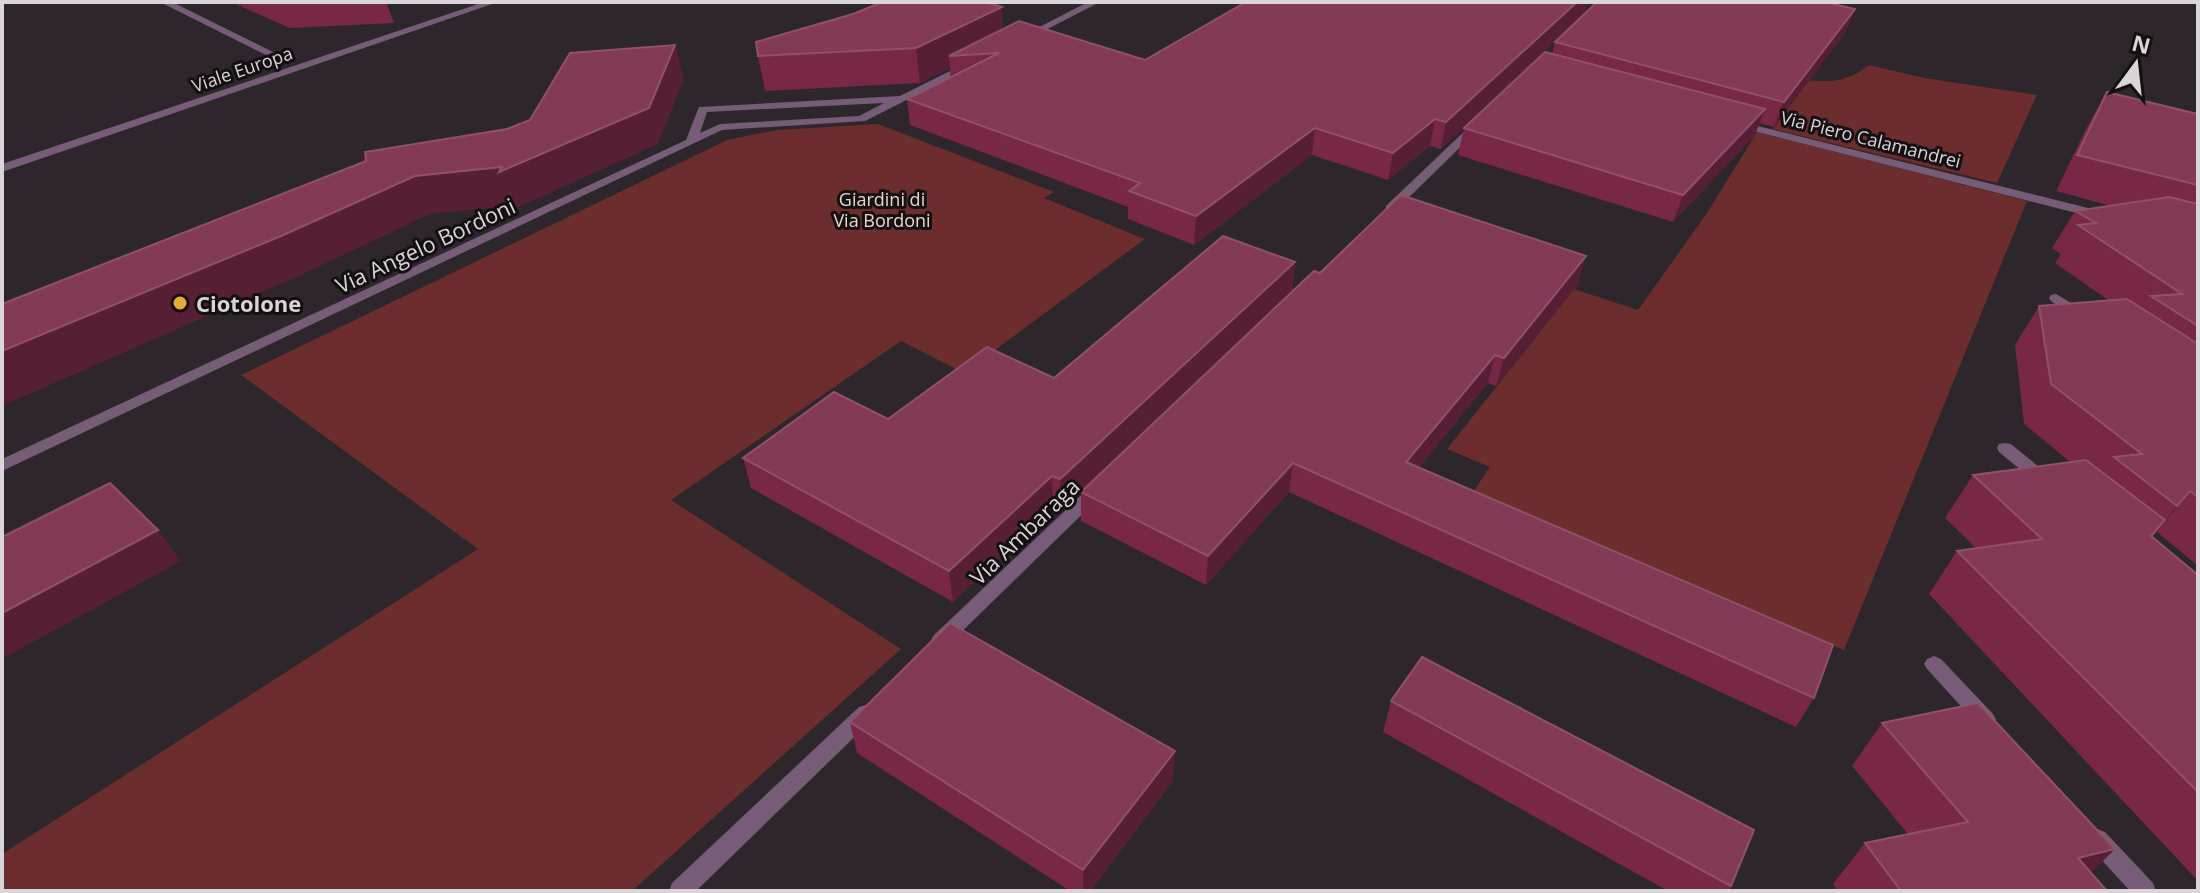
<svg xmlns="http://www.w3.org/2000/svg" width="2200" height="893" viewBox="0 0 2200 893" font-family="'Open Sans',sans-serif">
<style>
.green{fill:#6b2d2d}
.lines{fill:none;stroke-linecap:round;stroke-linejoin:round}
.pedestrian{fill:#775c78;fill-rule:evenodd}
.minor{fill:#775c78;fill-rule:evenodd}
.tertiary{fill:#775c78;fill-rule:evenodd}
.wall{fill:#782745}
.shaded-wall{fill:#561f34}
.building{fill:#833a55;stroke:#905269;stroke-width:2}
.poi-dot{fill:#e8ab37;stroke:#131012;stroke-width:3}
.labels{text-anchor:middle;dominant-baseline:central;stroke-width:6;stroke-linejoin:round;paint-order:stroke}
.far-street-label{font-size:18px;fill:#dad5d8;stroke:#131012}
.far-park-label{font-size:18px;fill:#eed2d1;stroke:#131012}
.street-label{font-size:22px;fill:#dad5d8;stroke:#131012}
.poi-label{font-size:22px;font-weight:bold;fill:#dad5d8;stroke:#131012;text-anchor:start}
</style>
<rect width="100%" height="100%" fill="#2d262a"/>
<!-- green -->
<g class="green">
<path d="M1869,65l55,13 113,17 -40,88 -224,-54 18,-24 13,-25c29,2 41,3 65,-15z"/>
<path d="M878,124l176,68 -10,6 101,41 -181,134 -63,-32 -230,159 230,149 -269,242h-630v-37l476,-305 -237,-174 486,-235 50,-10z"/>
<path d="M1757,132l270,69 -183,449 -373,-155 19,-28 -43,-18 127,-160 64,21 69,-97z"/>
</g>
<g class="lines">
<!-- pedestrian -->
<path class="pedestrian" d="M160,2h12l103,51 -9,2z"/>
<!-- minor -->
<g class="minor">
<path d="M1088,2h12l-72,37 -8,-2z"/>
<path d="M968,62l5,3 -1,2 -107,54 -143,9 -720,341v-12l684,-319 13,-33 201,-11zM884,103l-25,13 -139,8 -20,9 7,-21z"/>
<path d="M1738,121l366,91 2,3 -6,4 -366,-93 -2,-2z"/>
<path d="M1473,123l10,2 -89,87h-8v-6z"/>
<path d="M2056,294l30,18 2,3 -2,3h-10l-25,-17 -2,-3 2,-3z"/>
<path d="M2005,443l6,1 39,32 2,4 -2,4h-12l-39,-32 -2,-4 2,-4z"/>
<path d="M1096,485l8,6 -2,4 -155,151 -7,2 -7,-2 -2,-5 2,-5 157,-149z"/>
<path d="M1934,656l7,3 52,55 3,6 -3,6 -7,2 -7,-2 -52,-57 -3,-5 3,-5z"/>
<path d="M866,705l7,2 3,6 -3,6 -177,172h-27l3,-8 187,-176z"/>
<path d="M2097,829l8,3 48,51 3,8h-26l-41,-45 -3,-7 3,-7z"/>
</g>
<!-- tertiary -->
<path class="tertiary" d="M484,2h14l-496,170v-8z"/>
</g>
<!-- wall -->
<g class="wall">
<path d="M231,2h155l8,21 -104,5z"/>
<path d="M1246,2h342l-2,9 -145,138 -11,-3 -42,34 -76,-25 -118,90 -66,-26v-12l-218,-82 -3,-26 43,-22v-9l-30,15 -155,8 -7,-35 246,-27 141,31z"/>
<path d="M1597,2h233l-1,2 26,5 -10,24 -71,94 -15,-4 -4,12 -82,87 -215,-67 6,-27 88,-74 3,-12z"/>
<path d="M2107,92l91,22v452l-41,-34 -5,5 46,38v306l-269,-287 28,-43 19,-3 -31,-30 28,-43 97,-13 -46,-38 -9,-79 24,-39 69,-6 -53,-37 6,-9 -9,-6 23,-37 36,-5 -55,-15 31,-64z"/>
<path d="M1295,262l-3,29 -232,219 -7,-4 -100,96 -202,-114 -8,-30 145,-39 166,-41z"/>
<path d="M1320,273l258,11 -82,102 -8,-3 -69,84 395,231 -18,29 -507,-235 -83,93 -125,-64v-29z"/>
<path d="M1391,701l340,185 -3,5h-60l-285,-159z"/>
<path d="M850,722l323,59 -83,110h-20l-213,-138z"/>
<path d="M1882,723l209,150 16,18h-270l-4,-7 32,-41 43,-9 -56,-68z"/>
</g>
<!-- shaded-wall -->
<g class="shaded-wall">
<path d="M1577,2h11l-2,9 -145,138 5,-27z"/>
<path d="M1002,7l2,34 -55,15 1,12 -30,15 -4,-35z"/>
<path d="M1855,9l-10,24 -71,94 10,-25z"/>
<path d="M675,45l9,34 -26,65 -146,66 -1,-4 -81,8 -129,61 -299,131v-55l413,-175 87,-9z"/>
<path d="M1765,109l-10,26 -82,87 10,-27z"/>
<path d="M1435,119l-5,27 -42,34 5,-27z"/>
<path d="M1315,128l-3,27 -118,90 2,-29z"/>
<path d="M1586,256l-8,28 -82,102 8,-28z"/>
<path d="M1295,262l-3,29 -232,219v-31z"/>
<path d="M1495,355l-7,28 -88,108 6,-29z"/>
<path d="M1293,463l-4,29 -83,93 2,-29z"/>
<path d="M1052,476l1,30 -100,96 -4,-31z"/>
<path d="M2190,491l-33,41 -13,15 33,-41z"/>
<path d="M158,530l23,31 -179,98v-46z"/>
<path d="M1175,751l-2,30 -83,110h-7v-21z"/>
<path d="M2115,849l-42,42 5,-33z"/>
</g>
<!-- building -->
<g class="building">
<path d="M882,2h103l17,5 -86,41 -158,8 -2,-14 97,-28z"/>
<path d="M1246,2h331l-131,120 -11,-3 -42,34 -78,-25 -119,88 -67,-25 11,-8 -233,-84 92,-46 -50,3 70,-35 126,39z"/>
<path d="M1597,2h228l30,7 -71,93 -229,-60z"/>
<path d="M675,45l-26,63 -150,64 3,-5 -87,9 -134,60 -279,115v-47l364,-143 -1,-9 142,-23 23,-9 40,-67z"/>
<path d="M1545,52l220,57 -82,86 -219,-67z"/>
<path d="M2107,92l91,22v71l-121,-30z"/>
<path d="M1401,195l185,61 -82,102 -9,-3 -89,107 427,183 -19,53 -521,-235 -85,93 -127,-64 233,-221 6,2z"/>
<path d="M2169,197l29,7v122l-47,-30 31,-2 -104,-69 18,-2 -21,-12z"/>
<path d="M1223,236l72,26 -235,217 -8,-3 -103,95 -206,-113 91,-66 54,27 99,-72 67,31z"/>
<path d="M2127,299l71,45v153l-8,-6 -13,15 -63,-49 28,-3 -91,-70 -12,-78z"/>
<path d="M2086,460l79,60 -14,16 47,39v217l-241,-241 85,-12 -69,-64z"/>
<path d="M110,483l48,47 -156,83v-76z"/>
<path d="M950,623l225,128 -92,119 -233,-148z"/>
<path d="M1422,657l332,173 -23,56 -340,-185z"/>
<path d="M1978,703l137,146 -37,9 29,33h-206l-36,-48 103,-21 -86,-99z"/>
</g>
<!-- markers -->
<circle class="poi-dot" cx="180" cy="303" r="8"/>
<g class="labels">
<!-- far-street labels -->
<g class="far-street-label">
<text transform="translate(242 69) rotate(-19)">Viale Europa</text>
<text transform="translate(1871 139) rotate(14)">Via Piero Calamandrei</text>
</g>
<!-- far-park labels -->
<g class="far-park-label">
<text x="882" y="199">Giardini di<tspan x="882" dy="21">Via Bordoni</tspan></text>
</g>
<!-- street labels -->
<g class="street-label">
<text transform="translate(425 245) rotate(-25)">Via Angelo Bordoni</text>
<text transform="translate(1024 531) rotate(-44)">Via Ambaraga</text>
</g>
<!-- poi labels -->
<g class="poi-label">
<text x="196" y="303">Ciotolone</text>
</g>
</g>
<!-- border -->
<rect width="2200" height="893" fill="none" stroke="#dad5d8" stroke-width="8"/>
<!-- north arrow -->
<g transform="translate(2136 64) rotate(15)" stroke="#131012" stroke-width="6" paint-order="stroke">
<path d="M0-6L14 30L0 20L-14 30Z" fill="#dad5d8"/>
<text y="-12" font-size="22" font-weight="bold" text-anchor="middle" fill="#dad5d8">N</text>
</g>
</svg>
